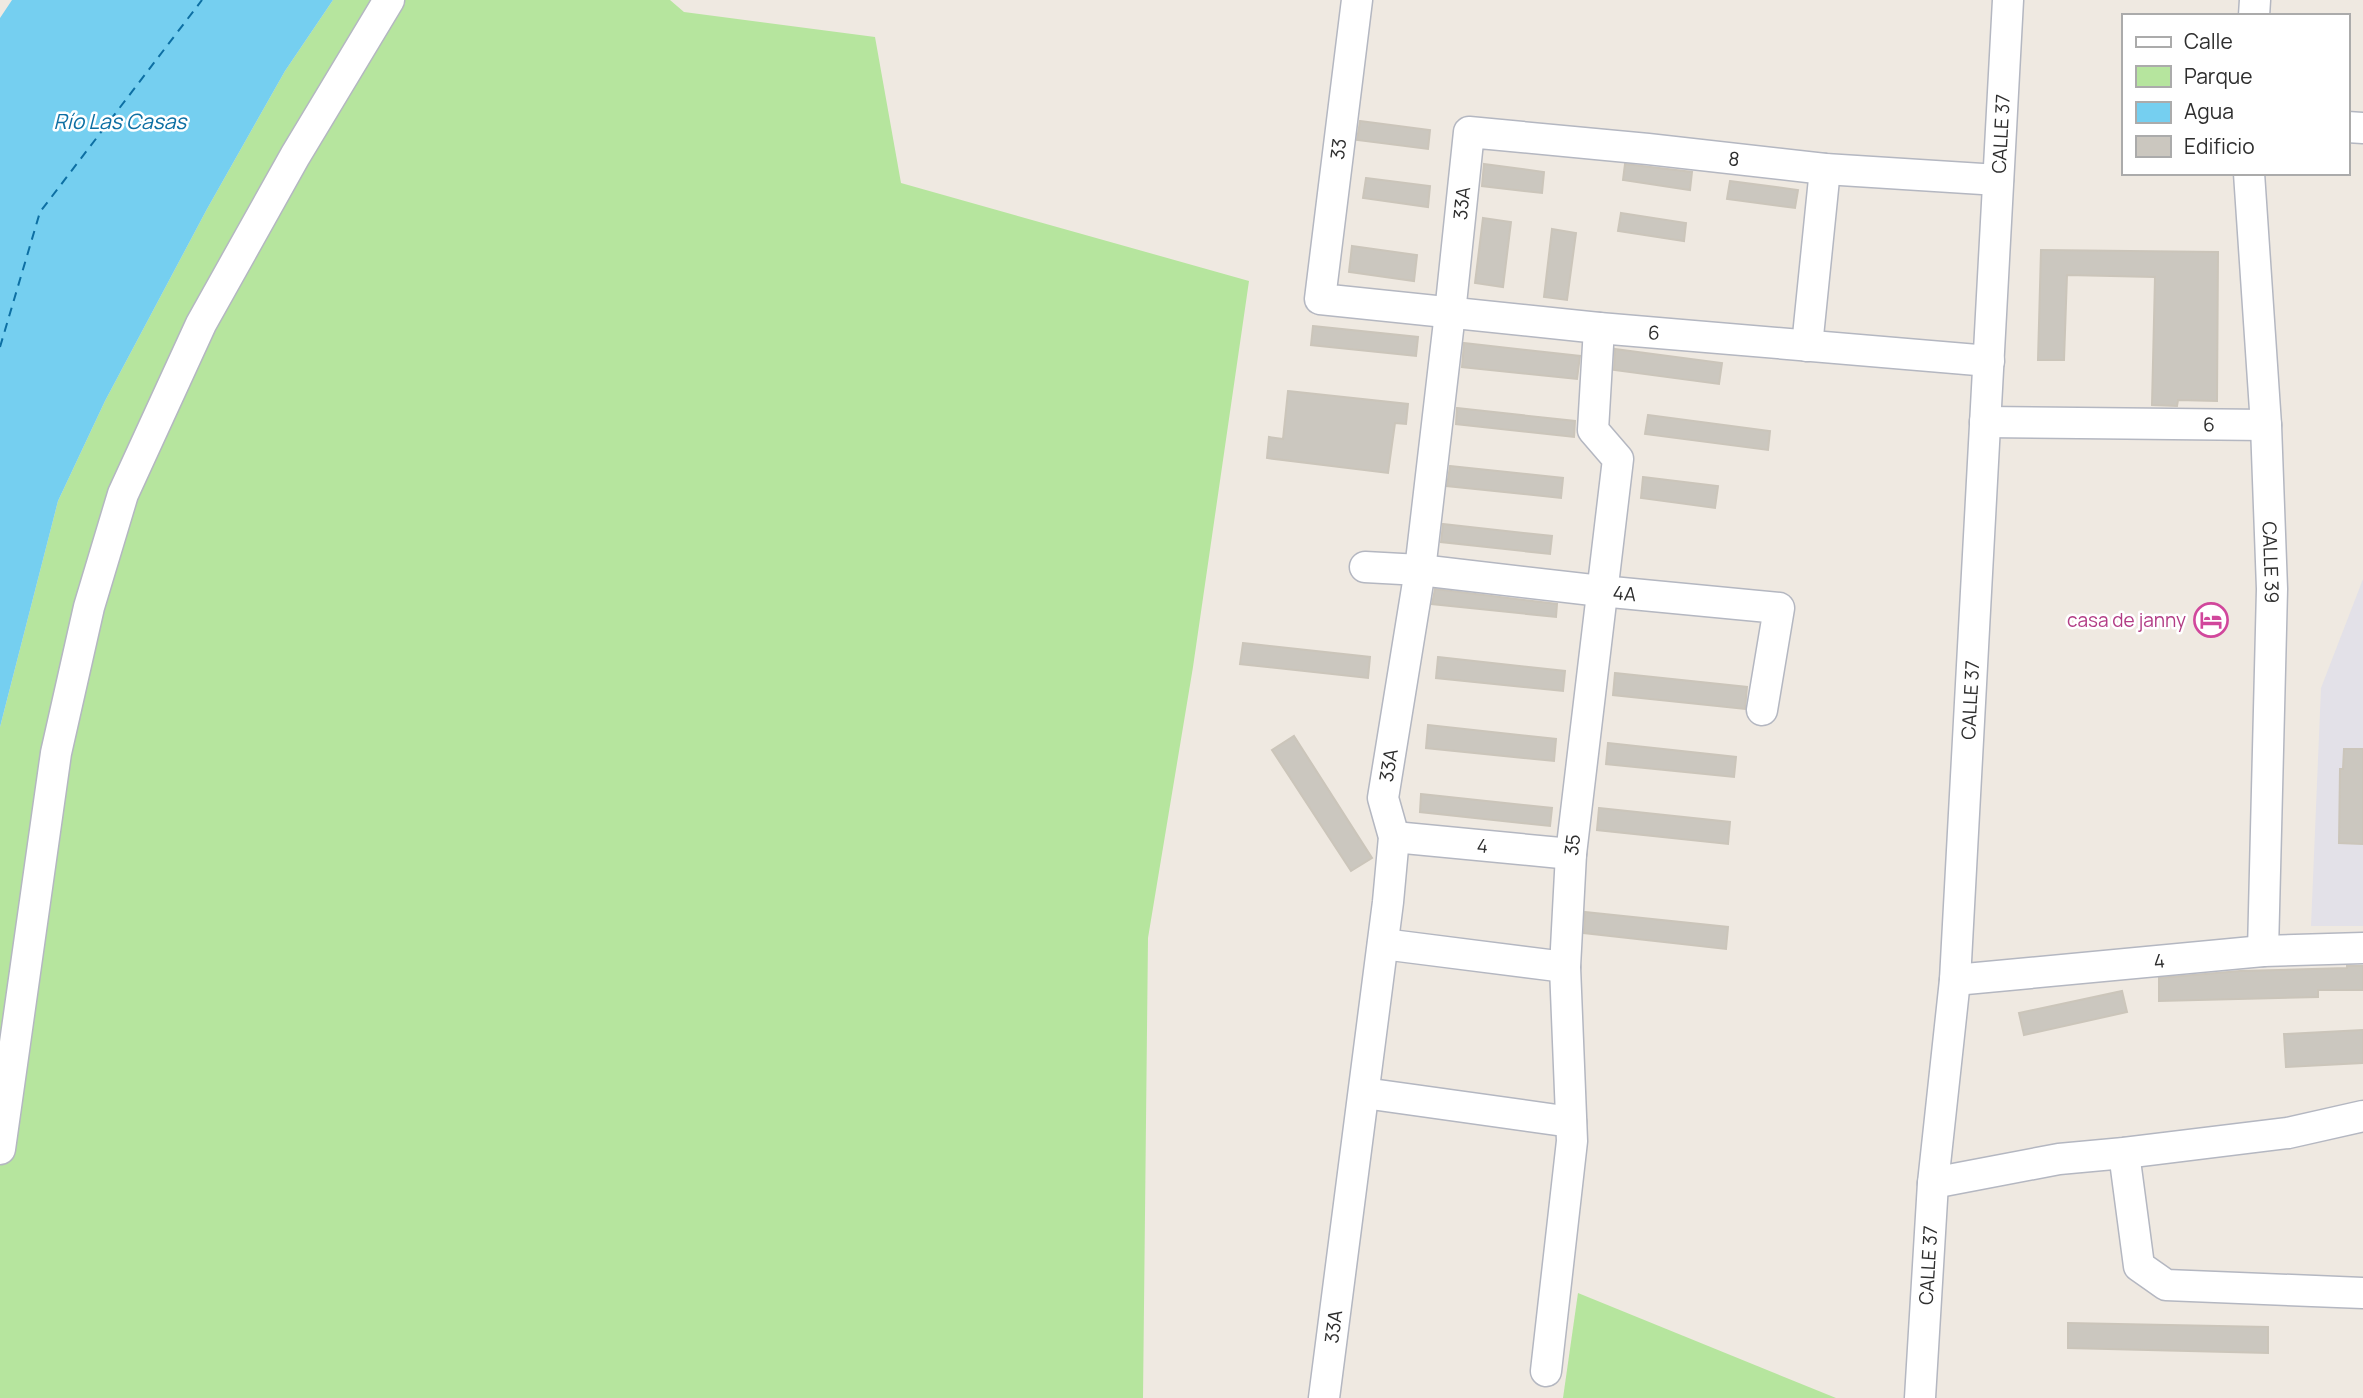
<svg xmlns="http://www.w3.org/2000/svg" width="2363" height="1398" viewBox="0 0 2363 1398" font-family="Manrope,sans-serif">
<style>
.industrial{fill:#e3e1e8}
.green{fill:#b6e59e}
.water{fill:#75cff0}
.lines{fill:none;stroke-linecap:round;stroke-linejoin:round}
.ferry{stroke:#0d6fa3;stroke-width:2;stroke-dasharray:9 7;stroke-linecap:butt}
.building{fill:#cbc7bf;stroke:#cbc5ba;stroke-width:2}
.minor-casing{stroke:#b4b7c1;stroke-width:33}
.minor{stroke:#fff;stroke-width:30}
.labels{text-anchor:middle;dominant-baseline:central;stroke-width:5;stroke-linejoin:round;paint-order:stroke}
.street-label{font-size:19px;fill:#2e2e2e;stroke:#fff}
.hotel-label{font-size:19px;fill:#b23c85;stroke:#fff;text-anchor:end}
.water-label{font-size:21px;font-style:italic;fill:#0d6fa3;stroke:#fff}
</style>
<rect width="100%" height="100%" fill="#efe9e1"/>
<!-- industrial -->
<path class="industrial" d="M2363,579v347h-52l10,-238z"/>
<!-- green -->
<g class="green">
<path d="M333,0h337l14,12 191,25 26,146 348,98 -56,386 -45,271 -5,460h-1143v-671l58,-226 47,-100 102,-192 78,-138z"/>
<path d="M1578,1293l258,105h-273z"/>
</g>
<!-- water -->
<path class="water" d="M12,0h321l-48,71 -78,138 -102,192 -47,100 -58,226v-709z"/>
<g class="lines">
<!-- ferry -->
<path class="ferry" d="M0,347l40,-135 162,-212"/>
</g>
<!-- building -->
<g class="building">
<path d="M1360,121l70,9 -2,19 -71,-9z"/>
<path d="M1484,164l60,8 -2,21 -60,-7z"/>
<path d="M1625,164l67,8 -2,18 -67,-10z"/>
<path d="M1366,178l64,8 -2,21 -65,-9z"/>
<path d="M1730,181l68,9 -3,18 -68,-9z"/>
<path d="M1621,213l65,10 -2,18 -66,-10z"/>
<path d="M1483,218l28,4 -8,65 -28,-4z"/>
<path d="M1552,229l24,4 -9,67 -23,-3z"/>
<path d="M1352,246l65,9 -3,26 -65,-9z"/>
<path d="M2041,250l177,2 -1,149 -39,-1 -1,6 -25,-1 3,-128 -88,-2 -3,85h-26z"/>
<path d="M1313,326l105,11 -2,19 -105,-11z"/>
<path d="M1464,343l116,13 -3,23 -115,-12z"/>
<path d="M1615,349l107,14 -3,21 -105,-14z"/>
<path d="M1288,391l120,13 -2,20 -11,-1 -7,50 -121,-15 2,-21 14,2z"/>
<path d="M1457,408l118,13 -1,16 -118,-13z"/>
<path d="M1648,415l122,16 -2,19 -123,-16z"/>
<path d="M1450,466l113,12 -2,20 -114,-12z"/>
<path d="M1643,477l75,9 -3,22 -74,-10z"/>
<path d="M1443,524l109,12 -2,18 -109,-12z"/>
<path d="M1435,589l122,15 -1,13 -124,-13z"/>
<path d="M1243,643l127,14 -2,21 -128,-14z"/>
<path d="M1438,657l127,14 -2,20 -127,-13z"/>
<path d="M1615,673l132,14 -2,22 -132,-14z"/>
<path d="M1428,725l128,14 -2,22 -128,-13z"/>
<path d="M1294,736l78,122 -21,13 -79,-121z"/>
<path d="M1608,743l128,14 -2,20 -128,-13z"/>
<path d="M2344,749h19v95l-24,-1 1,-74h3z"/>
<path d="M1421,794l131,14 -2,18 -130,-14z"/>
<path d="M1599,808l131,14 -2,22 -131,-14z"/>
<path d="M1585,912l143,15 -2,22 -142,-16z"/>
<path d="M2347,966h16v24h-45v7l-159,4v-23l81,-7 107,-3z"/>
<path d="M2122,991l5,21 -103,23 -5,-22z"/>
<path d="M2363,1030v33l-77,4 -2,-33z"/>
<path d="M2068,1323l200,4v26l-200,-5z"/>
</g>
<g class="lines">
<!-- minor casing -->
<g class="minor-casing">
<g id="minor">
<path id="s1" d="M1357,0l-37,299 279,29 390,33"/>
<path d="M2254,16l1,-16"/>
<path d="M2347,127l16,1"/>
<path id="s2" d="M2249,173l17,252 6,164 -9,362"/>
<path d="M1807,346l18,-177"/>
<path id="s3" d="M1985,422l281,3"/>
<path id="s4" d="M1365,567l55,3 181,21 178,17 -17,102"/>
<path id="s5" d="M1394,837l177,17"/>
<path d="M1383,944l182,23"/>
<path id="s6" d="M1955,980l308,-29 100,-3"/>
<path d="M1364,1093l207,29"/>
<path d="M0,1149l56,-396 33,-146 34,-113 78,-170 94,-168 94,-156"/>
<path d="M2124,1153l15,113 27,19 197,8"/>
<path d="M1933,1183l126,-24 65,-6 164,-20 75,-17"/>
<path id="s7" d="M1546,1371l26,-230 -7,-174 6,-113 47,-395 -25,-29 6,-102"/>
<path id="s8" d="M1324,1398l64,-496 6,-65 -11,-39 37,-228 30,-257 19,-181 179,17 177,20 173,11"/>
<path id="s9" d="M1920,1398l13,-215 22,-203 53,-980"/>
</g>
</g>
<!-- minor -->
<use href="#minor" class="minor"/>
</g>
<!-- icons -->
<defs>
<g id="hotel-ring" transform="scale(1.75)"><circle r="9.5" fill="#fff" stroke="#d1479c" stroke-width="1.5"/><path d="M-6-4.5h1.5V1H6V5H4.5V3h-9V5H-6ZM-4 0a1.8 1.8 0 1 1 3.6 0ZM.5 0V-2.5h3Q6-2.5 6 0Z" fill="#d1479c"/></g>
</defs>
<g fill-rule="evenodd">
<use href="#hotel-ring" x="2211" y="620"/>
</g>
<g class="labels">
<!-- street labels -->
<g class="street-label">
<text stroke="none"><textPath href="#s9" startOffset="1267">CALLE 37</textPath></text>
<text transform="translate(1338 149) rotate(-83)">33</text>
<text stroke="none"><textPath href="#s8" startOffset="1544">8</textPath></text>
<text stroke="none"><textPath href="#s8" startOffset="1206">33A</textPath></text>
<text stroke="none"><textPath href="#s1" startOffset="637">6</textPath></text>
<text stroke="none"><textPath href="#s3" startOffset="224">6</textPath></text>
<text stroke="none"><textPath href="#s2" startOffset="390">CALLE 39</textPath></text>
<text stroke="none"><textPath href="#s4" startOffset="261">4A</textPath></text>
<text stroke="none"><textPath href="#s9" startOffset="700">CALLE 37</textPath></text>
<text stroke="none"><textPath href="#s8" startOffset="639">33A</textPath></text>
<text stroke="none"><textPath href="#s7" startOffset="528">35</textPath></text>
<text stroke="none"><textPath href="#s5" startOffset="89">4</textPath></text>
<text stroke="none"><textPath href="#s6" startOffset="205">4</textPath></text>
<text stroke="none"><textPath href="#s9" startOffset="133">CALLE 37</textPath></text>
<text stroke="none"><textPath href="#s8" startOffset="72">33A</textPath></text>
</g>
<!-- hotel labels -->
<g class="hotel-label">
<text x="2186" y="620">casa de janny</text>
</g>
<!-- water labels -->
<g class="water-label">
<text x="120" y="121">Río Las Casas</text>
</g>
</g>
<!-- legend -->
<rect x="2122" y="14" width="228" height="161" fill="#ffffff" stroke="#ababab" stroke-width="2"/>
<rect x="2136" y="37" width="35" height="10" fill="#ffffff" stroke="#ababab" stroke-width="2"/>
<text x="2184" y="49" font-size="21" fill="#2e2e2e">Calle</text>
<rect x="2136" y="66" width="35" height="21" fill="#b6e59e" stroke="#ababab" stroke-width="2"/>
<text x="2184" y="84" font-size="21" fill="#2e2e2e">Parque</text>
<rect x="2136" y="102" width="35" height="21" fill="#75cff0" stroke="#ababab" stroke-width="2"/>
<text x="2184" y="119" font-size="21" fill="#2e2e2e">Agua</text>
<rect x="2136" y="136" width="35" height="21" fill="#cbc7bf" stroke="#ababab" stroke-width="2"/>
<text x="2184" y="154" font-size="21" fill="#2e2e2e">Edificio</text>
</svg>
